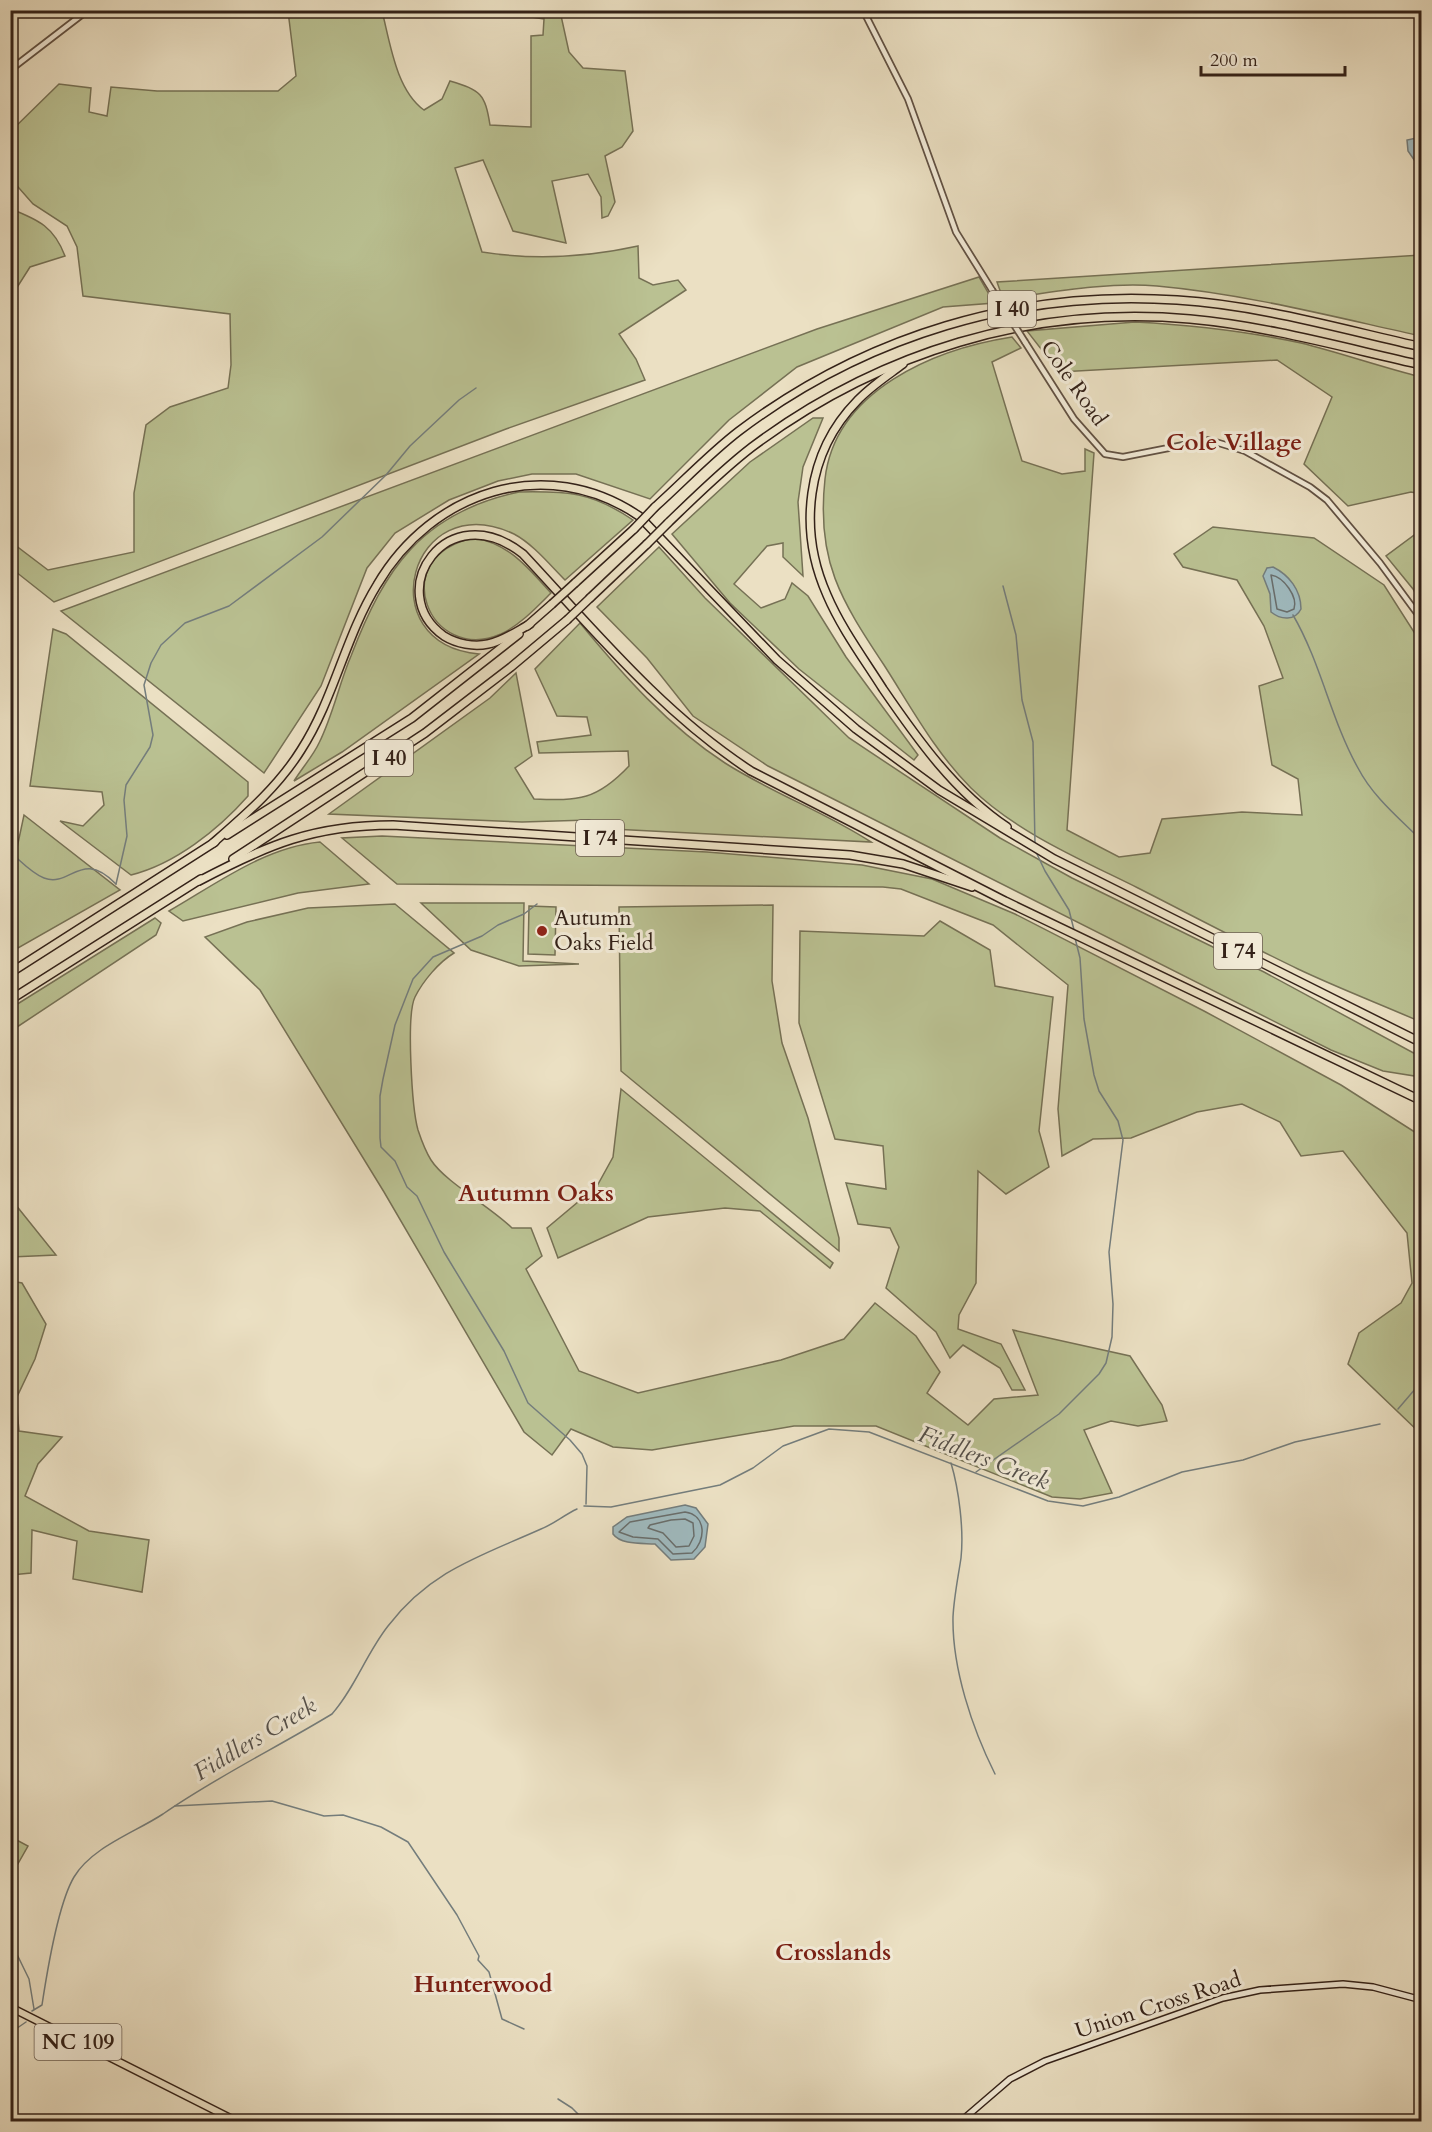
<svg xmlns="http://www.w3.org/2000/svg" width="1432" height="2132" viewBox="0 0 1432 2132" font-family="Cardo,serif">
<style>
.green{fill:#bac192;stroke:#767155;stroke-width:1.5}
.water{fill:#9fbabf;stroke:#747d7c;stroke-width:1.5}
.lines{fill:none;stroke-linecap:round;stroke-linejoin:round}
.shore{stroke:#696e6c;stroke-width:1.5}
.stream{stroke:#747d7c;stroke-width:1.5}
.tertiary-casing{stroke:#615143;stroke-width:8}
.secondary-casing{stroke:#332118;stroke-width:8}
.primary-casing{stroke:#332118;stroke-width:9}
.motorway-casing{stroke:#332118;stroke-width:10}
.tertiary{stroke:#f2ebd8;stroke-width:4.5}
.secondary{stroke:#f2ebd8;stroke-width:5}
.primary{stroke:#ebe0c3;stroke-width:6}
.motorway{stroke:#ebe0c3;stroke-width:7}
.tertiary-bridge-casing{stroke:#615143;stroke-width:8;stroke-linecap:butt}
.motorway-bridge-casing{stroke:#332118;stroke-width:10;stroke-linecap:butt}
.tertiary-bridge{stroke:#f2ebd8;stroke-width:4.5}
.motorway-bridge{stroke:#ebe0c3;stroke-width:7}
.poi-dot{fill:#8f2418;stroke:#f2ebd8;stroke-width:2}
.labels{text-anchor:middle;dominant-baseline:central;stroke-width:6;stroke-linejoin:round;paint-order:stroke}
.shield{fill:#f2ebd8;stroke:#6c5e52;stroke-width:1.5}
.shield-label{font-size:21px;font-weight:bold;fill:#332118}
.street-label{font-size:22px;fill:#332118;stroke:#f2ebd8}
.poi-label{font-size:22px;fill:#332118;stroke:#f2ebd8;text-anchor:start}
.neighbourhood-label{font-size:24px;font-weight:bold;fill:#7a1f14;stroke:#f2ebd8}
.water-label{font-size:24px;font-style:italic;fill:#534f4a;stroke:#f2ebd8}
</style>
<rect width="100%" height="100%" fill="#ebe0c3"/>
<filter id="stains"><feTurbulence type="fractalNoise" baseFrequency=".00333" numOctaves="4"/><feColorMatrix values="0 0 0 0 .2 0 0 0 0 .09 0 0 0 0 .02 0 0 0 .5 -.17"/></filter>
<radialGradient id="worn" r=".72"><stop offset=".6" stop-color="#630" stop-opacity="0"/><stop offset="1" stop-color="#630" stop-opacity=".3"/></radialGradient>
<!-- green -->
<g class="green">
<path d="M288,11h94c8,31 14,79 42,99l18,-11 8,-18c31,9 35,13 40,44l41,2v-91l12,-1 1,-16 -31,-5v-3h47l9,41 14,16 42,3 8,60 -11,16 -17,9 10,46 -7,14 -6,2 -1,-21 -13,-23 -36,7 14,62 -53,-12 -30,-71 -28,8 27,84c51,8 106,5 156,-6l1,32 14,7 25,-5 8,10 -67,44 17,25 9,21 -139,49 -452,173 -43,-34v-26l37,28 86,-18v-59l12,-68 24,-18 58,-19 3,-23 -1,-51 -147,-18 -6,-49 -10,-21 -34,-22 -22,-25v-48l48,-47 32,4 -2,24 18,4 4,-29 46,4h121l18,-15z"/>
<path d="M11,209c28,11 43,18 54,47l-35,11 -19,30z"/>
<path d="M1421,255v81c-87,-19 -175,-42 -264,-50 -51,-4 -103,6 -154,13l-6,-17z"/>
<path d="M979,277l15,26 -51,4 -146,60 -68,53 -79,79 -74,-25h-44l-34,7 -49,19 -54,33 -28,35 -46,118 -57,87 -203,-162 756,-282z"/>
<path d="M1135,322c56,3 111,9 166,21 40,10 80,24 120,34v117l-10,-2 -63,14 -44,-42 28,-67 -55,-37 -218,12 -32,-41z"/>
<path d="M1012,337l9,11 -29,14 30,99 40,13 23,-3v-22l9,4 -27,377 52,27 31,-4 12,-34 80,-7 60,3 -4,-36 -26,-14 -13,-79 24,-8 -19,-52 -27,-46 -54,-13 -9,-13 39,-27 101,11 70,47 37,58v77l-6,1 7,18 -1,283c-41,-18 -83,-34 -123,-53 -54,-26 -107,-54 -160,-81 -56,-28 -121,-55 -167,-100 -36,-36 -60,-81 -87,-123 -43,-65 -68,-104 -59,-186 10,-89 110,-130 187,-142z"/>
<path d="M813,418h10l-20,49 -5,35 5,74 -20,-19v-14l-16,3 -33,38 27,24 24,-9 7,-16 16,13 38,61 72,98 -4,5 -115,-91 -69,-66 -58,-69 78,-72z"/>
<path d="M519,492c48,-1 73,0 114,28l-68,60c-15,-15 -32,-36 -51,-46 -104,-49 -146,110 -35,120l-137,98 -48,29c8,-13 19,-25 25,-38 14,-28 20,-59 32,-87 34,-88 70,-143 168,-164z"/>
<path d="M1421,530v74l-8,-15 -27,-33z"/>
<path d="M474,538c35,5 55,31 77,55 -15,15 -31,32 -50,41 -72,31 -116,-78 -27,-96z"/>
<path d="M659,547l46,51 144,140 151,100 72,40 192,94 157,85v20l-38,-6 -52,-21 -563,-284 -75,-50 -46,-58 -50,-51z"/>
<path d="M580,623c43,52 88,103 145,140 47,30 100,49 146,79l-259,-13 -23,-9 -67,2 -193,-8 161,-116 26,-25 16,83 -17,12 19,31c45,2 63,1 95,-33l-1,-15 -89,2 -2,-11 54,-7 -4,-18 -30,-1 -22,-47z"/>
<path d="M53,629l13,5 182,148v14c-30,34 -73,68 -117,79l-71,-54 23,5 21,-21 -2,-13 -72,-6z"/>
<path d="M24,815l96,75 -109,62v-76z"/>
<path d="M382,836l325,16 155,13 70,14 83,35 189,97 137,74 80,51v298l-73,-70 11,-31 42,-30 11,-20 -5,-50 -64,-82 -42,5 -21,-34 -38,-18 -45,8 -66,26 -38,1 -31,17 -4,-47 10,-124 -75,-60 -92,-36 -18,-2 -486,-3 -55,-46z"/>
<path d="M320,842l49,42 -71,9 -115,28 -14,-10c47,-27 96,-64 151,-69z"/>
<path d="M421,903h103l-1,58 56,3 -60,2 -48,-16z"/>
<path d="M395,904l59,49c-15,9 -31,28 -39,44 -9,18 -3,112 3,133 3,9 8,22 13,30 14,22 60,47 81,68h19l11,28 -16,13 53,102 59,22 143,-33 63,-21 31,-36 41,33 24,36 -13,21 41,32 26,-26 44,-4 -25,-65 117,26 32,49 5,16 -29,5 -27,-5 -27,9 28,63 -32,6 -28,-2 -176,-71h-82l-142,24 -39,-3 -42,-18 -19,26 -28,-23 -140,-240 -124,-202 -55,-53 42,-15 61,-14z"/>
<path d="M773,905l-1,76 10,62 26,75 31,120v13l-218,-180 -2,-164z"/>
<path d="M529,906l27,1 -1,48 -27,-1z"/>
<path d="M155,918l6,5 -5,12 -145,96v-23z"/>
<path d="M940,921l50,29 5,36 58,11 -14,134 10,36 -43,27 -28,-23 -2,112 -17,32 -1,14 43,15 24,46h-13l-12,-22 -37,-23 -13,13 -14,-26 -50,-44 13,-41 -9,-19 -32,-4 -12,-41 40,6 -3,-43 -48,-7 -36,-116 1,-92 124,5z"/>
<path d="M621,1089l212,174 -3,5 -70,-57 -35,-3 -77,9 -90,41 -11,-30 50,-42 16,-29z"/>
<path d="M11,1199l45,56 -45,2z"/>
<path d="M11,1281l11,2 24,41 -11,35 -19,40 3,32 43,6 -24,27 -13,32 64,35 60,9 -7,52 -69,-13 4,-38 -45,-11 -1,43 -20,2z"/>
<path d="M11,1837l17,9 -17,30z"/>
</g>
<!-- water -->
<g class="water">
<path d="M1421,137h1l-1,33 -13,-19 -1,-11z"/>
<path d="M1273,567c16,8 28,23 28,42 -6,12 -20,11 -30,3l-1,-18 -7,-18 4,-8z"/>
<path d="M685,1505l11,3 12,16 -3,23 -11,12 -23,1 -16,-16c-13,-1 -34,1 -42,-10v-7l14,-10z"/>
</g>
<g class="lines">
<!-- shore -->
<g class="shore">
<path d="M1271,575c13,2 27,22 23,34l-7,3 -10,-3z"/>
<path d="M685,1512c22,3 21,29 7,41l-19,1 -15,-15 -25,-2 -14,-5 11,-10z"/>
<path d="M671,1520l14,-1 8,4 1,13 -5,10 -13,1 -13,-14 -15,-5 2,-3z"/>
</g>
<!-- stream -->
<g class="stream">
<path d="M1003,586l13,49 6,65 11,42 2,102"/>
<path d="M1293,615c28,48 38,105 65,153 15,29 41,50 64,73"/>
<path d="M10,852c11,9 21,21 34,26 27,10 37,-30 72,6"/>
<path d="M1036,852l9,19 24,39 5,20"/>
<path d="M116,884l11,-48 -3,-36 2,-15 24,-38 3,-12 -9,-50 7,-22 10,-18 24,-22 44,-17 93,-69 64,-62 24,-29 49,-46 17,-12"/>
<path d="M537,904l-13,10 -26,11 -16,11 -49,21 -20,22 -18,46 -12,54 -3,17v42l1,9 14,14 12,26 10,9 27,56 60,99 24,52 42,37 12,14 5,12 -1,38"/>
<path d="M1398,1409l24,-28"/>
<path d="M951,1463c8,27 13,67 10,95 -3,20 -7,39 -8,59 -1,51 19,111 42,157"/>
<path d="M976,1472l83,-58 40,-40 7,-11 6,-26 1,-33 -4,-52 14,-112 -5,-19 -19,-30 -5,-16 -10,-56 -4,-61 -5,-20"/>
<path d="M584,1506l27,1 109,-22 33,-17 30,-22 46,-17 40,3 179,69 35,5 36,-9 63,-25 61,-12 52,-18 85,-18"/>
<path d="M175,1806l97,-5 52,15 19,-1 38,12 27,15 49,73 22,41 -1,4 11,12 13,47 22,10"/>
<path d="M10,1940l19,39 5,30"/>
<path d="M32,2011l10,-6c5,-33 16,-101 32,-128 18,-30 60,-44 89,-63 53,-37 113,-66 169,-100 23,-26 34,-60 56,-88 43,-56 93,-70 153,-97 13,-5 23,-14 36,-20"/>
<path d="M10,2033l16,-11"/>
<path d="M558,2099l14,9 14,14"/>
</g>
<!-- tertiary casing -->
<g class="tertiary-casing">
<g id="tertiary">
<path d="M863,10l45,89 48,133 36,58"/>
<path d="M10,70l78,-60"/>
<path d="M1025,342l49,77 31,35 18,3 86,-17 36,11 65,36 17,13 53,63 42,57"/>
</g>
</g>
<!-- secondary casing -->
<g class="secondary-casing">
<path id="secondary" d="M960,2122l50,-43 35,-18 178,-63 37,-8 83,-6 30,3 49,13"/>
</g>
<!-- primary casing -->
<g class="primary-casing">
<path id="primary" d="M10,2007l228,115"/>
</g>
<!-- motorway casing -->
<g class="motorway-casing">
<g id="motorway">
<path d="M903,364c-16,12 -32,22 -46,37 -51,52 -59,129 -30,194 14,33 37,64 56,94 35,51 72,103 124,138"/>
<path d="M655,507c28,-25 54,-53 84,-76 126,-95 280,-142 438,-131 82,5 164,29 245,47"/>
<path d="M668,523c27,-26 54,-53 84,-76 127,-95 280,-142 438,-128 78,7 155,29 232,46"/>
<path d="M575,583l59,-54"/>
<path d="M590,598l57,-54"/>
<path d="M530,624c-13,7 -27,17 -42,20 -14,3 -31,0 -44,-8 -62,-44 3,-142 79,-82 71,76 139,159 228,217l254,130 417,200"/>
<path d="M527,626l25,-22"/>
<path d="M227,835l185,-117 107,-84"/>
<path d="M213,843c32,-28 65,-56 88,-93 33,-51 44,-113 76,-165 55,-94 169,-132 262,-69l138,144 79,69 83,61 115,69 368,184"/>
<path d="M233,859l192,-126 86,-66 56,-47"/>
<path d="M199,881c68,-36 115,-56 194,-56l457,30 53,9 69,23"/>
<path d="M10,973l205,-131"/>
<path d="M10,1000l191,-121"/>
</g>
</g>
<!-- tertiary -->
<use href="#tertiary" class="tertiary"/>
<!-- secondary -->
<use href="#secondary" class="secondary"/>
<!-- primary -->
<use href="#primary" class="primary"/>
<!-- motorway -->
<use href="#motorway" class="motorway"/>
<!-- tertiary-bridge casing -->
<g class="tertiary-bridge-casing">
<path id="tertiary-bridge" d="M992,290l33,52"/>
</g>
<!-- motorway-bridge casing -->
<g class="motorway-bridge-casing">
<g id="motorway-bridge">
<path d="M634,529l21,-22"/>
<path d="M647,544l21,-21"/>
<path d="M552,604l23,-21"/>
<path d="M567,620l23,-22"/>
</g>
</g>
<!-- tertiary-bridge -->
<use href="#tertiary-bridge" class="tertiary-bridge"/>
<!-- motorway-bridge -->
<use href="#motorway-bridge" class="motorway-bridge"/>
</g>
<!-- markers -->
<circle class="poi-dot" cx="542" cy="931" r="6"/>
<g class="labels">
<!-- shield labels -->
<g class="shield">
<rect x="988" y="291" width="48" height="36" rx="4.5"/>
<rect x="365" y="740" width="48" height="36" rx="4.5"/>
<rect x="576" y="820" width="48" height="36" rx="4.5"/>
<rect x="1214" y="933" width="48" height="36" rx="4.5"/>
<rect x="34.5" y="2024" width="87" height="36" rx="4.5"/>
</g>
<g class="shield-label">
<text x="1012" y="309">I 40</text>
<text x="389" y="758">I 40</text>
<text x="600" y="838">I 74</text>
<text x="1238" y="951">I 74</text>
<text x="78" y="2042">NC 109</text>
</g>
<!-- street labels -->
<g class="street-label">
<text transform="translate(1074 383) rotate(55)">Cole Road</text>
<text transform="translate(1158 2005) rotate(-18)">Union Cross Road</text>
</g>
<!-- poi labels -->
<g class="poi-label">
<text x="554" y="918">Autumn<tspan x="554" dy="25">Oaks Field</tspan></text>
</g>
<!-- neighbourhood labels -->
<g class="neighbourhood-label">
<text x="1234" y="442">Cole Village</text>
<text x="536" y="1193">Autumn Oaks</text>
<text x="833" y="1952">Crosslands</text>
<text x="483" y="1984">Hunterwood</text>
</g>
<!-- water labels -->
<g class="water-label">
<text transform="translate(984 1458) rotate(21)">Fiddlers Creek</text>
<text transform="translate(255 1739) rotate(-31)">Fiddlers Creek</text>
</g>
</g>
<!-- margin -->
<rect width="1432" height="2132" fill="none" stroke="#ebe0c3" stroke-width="36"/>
<rect x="12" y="12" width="1408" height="2108" fill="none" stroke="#332118" stroke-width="3"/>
<rect x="18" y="18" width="1396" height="2096" fill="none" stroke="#332118" stroke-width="1.5"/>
<!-- scale -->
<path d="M1201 66v9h144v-9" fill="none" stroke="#332118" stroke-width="3"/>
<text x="1210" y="66" font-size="18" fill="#332118" stroke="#f2ebd8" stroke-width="4.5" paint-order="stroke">200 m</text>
<rect width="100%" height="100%" filter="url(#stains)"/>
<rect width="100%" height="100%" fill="url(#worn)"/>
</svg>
